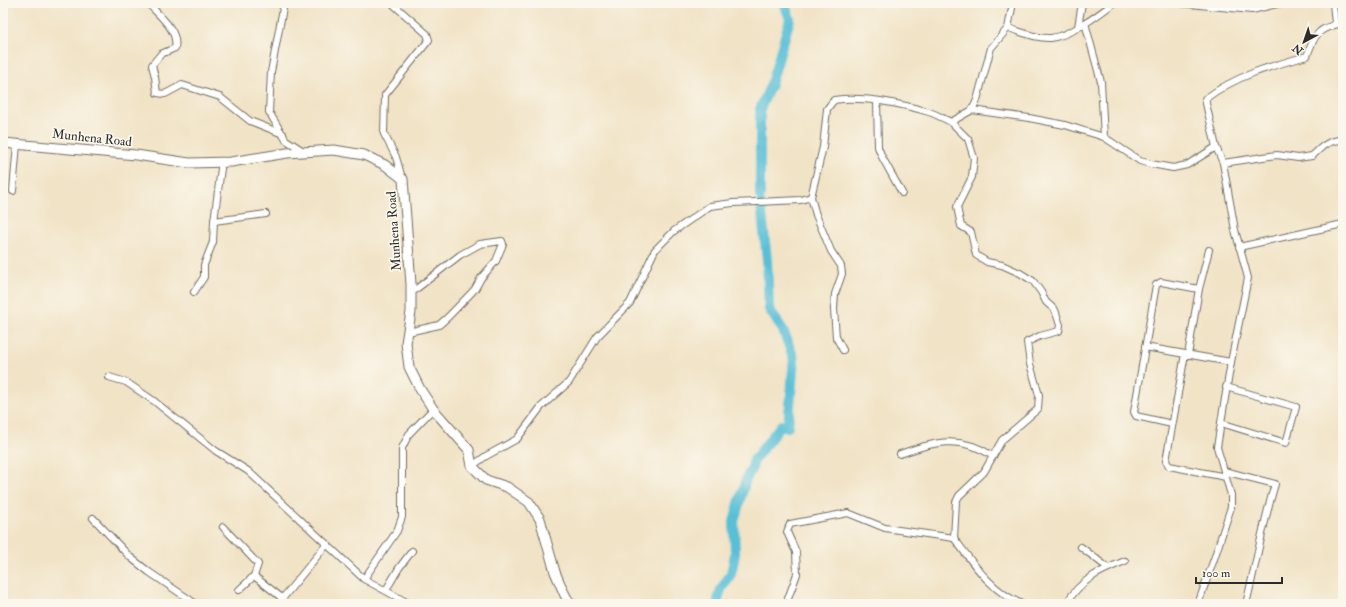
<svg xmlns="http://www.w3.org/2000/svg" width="1346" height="607" viewBox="0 0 1346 607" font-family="'IM FELL Double Pica',serif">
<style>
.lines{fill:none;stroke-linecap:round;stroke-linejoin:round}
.stream{stroke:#59bfd7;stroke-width:1.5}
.river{stroke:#59bfd7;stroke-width:10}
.street-casing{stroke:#706b61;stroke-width:8}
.secondary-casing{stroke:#706b61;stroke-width:11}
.street{stroke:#fff;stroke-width:6}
.secondary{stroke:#fff;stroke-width:9}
.labels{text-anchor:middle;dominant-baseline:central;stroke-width:3.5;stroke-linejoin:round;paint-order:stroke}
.street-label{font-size:13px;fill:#2b2b2b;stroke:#fbf7ec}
</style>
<rect width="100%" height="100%" fill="#fbf7ec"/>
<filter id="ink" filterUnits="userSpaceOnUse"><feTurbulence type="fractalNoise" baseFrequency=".025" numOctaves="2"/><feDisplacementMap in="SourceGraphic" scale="8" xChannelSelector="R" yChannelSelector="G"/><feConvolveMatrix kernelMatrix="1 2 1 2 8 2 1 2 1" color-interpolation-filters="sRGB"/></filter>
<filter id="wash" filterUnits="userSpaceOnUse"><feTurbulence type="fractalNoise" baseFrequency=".012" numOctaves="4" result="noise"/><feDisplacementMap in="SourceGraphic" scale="16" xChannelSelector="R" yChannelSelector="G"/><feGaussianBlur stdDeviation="0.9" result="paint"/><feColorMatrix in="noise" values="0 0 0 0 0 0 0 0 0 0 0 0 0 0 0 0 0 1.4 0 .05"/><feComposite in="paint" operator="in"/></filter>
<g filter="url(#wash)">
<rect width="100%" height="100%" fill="#f1e3c6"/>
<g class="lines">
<!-- stream -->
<path class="stream" d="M1343,401v-1"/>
<!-- river -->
<g class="river">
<path d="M760,196v-87l11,-25 19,-65 -6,-16"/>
<path d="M717,604l4,-15 10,-15 4,-20 -1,-33 12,-42 6,-11 2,-8 27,-35 7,2 6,-68 -11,-29 -14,-21 -2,-49 -6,-56"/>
</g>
</g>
</g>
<g filter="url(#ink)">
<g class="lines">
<!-- street casing -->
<g class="street-casing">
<g id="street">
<path d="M148,3c10,12 31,27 27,45l-14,6 -9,11 3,12 2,16 8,1 17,-9 38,12 30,24 33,13"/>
<path d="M284,3l-13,69 -2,40 17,28 19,12"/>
<path d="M394,3v2l33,29 2,6 -44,55 -1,39 12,23 6,21"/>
<path d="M1179,3l73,7 29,-7"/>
<path d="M1333,3l2,21"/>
<path d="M1085,23l16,59 3,55"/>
<path d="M1078,27l4,-24"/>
<path d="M1008,28c14,4 29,11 43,10 21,-3 47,-23 63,-35"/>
<path d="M877,101l1,46 4,10 20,36"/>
<path d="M972,110l5,-10 14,-52 17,-20 5,-25"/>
<path d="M951,122l17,17 6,19 -2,19 -15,30 4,19 10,6 5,23 11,7 15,3 18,8 13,8 8,11 5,10 9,8 5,15 -1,6 -19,5 -13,6 3,22 9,31 -1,14 -36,31 -18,32 -25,24 -3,6 -2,36"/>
<path d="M1223,163l54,-8 21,3 14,-2 11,-10 7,-4 13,-3"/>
<path d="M13,191l4,-47"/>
<path d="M811,197l5,18 15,36 10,15 1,8 -7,20 -1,15 2,28 7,13"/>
<path d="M214,221l52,-7"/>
<path d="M1239,247l104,-23"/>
<path d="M194,292l10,-15v-12l9,-23 1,-21 8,-60"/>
<path d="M408,332l31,-7 10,-9 26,-27 6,-11 15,-17 7,-17 -1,-3 -22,3 -20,11 -49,38"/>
<path d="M1145,347l86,15"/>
<path d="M1185,354l-19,107 3,5 57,11"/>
<path d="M1188,355l11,-66 10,-39"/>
<path d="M109,377l17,5 28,19 62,50 32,20 116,108 46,25"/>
<path d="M1221,423l65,20 10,-36 -70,-20"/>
<path d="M1172,424l-36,-8 -2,-4 22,-127 5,-3 38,7"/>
<path d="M900,454c35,-12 59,-20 93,2"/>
<path d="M472,466l14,-10 31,-17 24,-32 28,-25 28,-45 33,-34 25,-53 19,-19 36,-25 23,-3 68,-3 10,-3 12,-50 4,-38 7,-9c28,-4 67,4 95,12 7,2 15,7 22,10l21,-12 57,8 36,7 39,12 36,24 11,3 22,4 14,-3 29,-18"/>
<path d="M1224,471l51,13c-12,39 -19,80 -29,120"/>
<path d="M93,518l37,39 19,15 47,32"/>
<path d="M223,527l35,37 -4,12"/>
<path d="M1081,547l27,21"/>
<path d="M364,579l33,-48 5,-14v-69l7,-14 24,-25"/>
<path d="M239,590l15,-14 28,22"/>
<path d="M386,590l13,-22 13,-17"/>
<path d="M278,604l49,-60"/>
<path d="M786,604l11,-30 -1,-22 -9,-20 3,-8 58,-11 37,15 69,10c17,23 40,57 69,66"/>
<path d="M1066,604c15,-25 34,-33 59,-43"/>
<path d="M1198,604l16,-45 17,-52v-12l-14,-48 14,-85 17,-84 -13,-48 -12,-67 -7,-16 -11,-48c30,-23 66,-33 102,-43 8,-23 11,-28 36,-33"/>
</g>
</g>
<!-- secondary casing -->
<g class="secondary-casing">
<path id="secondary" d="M3,143l133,12 53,8 42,-1 56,-9 47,-3 30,5 21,10 18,14 8,105v28l-5,31 3,24 11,22 13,20 36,41 3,16 14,14 21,7 22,15 11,17 15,53 9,21 6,11"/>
</g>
<!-- street -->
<use href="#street" class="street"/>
<!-- secondary -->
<use href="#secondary" class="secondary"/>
</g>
</g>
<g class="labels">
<!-- street labels -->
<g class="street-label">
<text transform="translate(92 138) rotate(6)">Munhena Road</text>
<text transform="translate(394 231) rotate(-94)">Munhena Road</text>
</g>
</g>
<!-- margin -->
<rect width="1346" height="607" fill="none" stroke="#fbf7ec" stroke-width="16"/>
<!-- north arrow -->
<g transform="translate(1304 42) rotate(220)" stroke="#fbf7ec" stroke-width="3" paint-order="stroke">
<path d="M0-3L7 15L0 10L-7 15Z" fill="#2b2b2b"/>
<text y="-6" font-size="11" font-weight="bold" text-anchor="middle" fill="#2b2b2b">N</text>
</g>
<!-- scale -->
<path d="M1196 577v6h86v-6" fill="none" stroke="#2b2b2b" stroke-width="2"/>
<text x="1202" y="577" font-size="12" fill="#2b2b2b" stroke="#fbf7ec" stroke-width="3" paint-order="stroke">100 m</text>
</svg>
